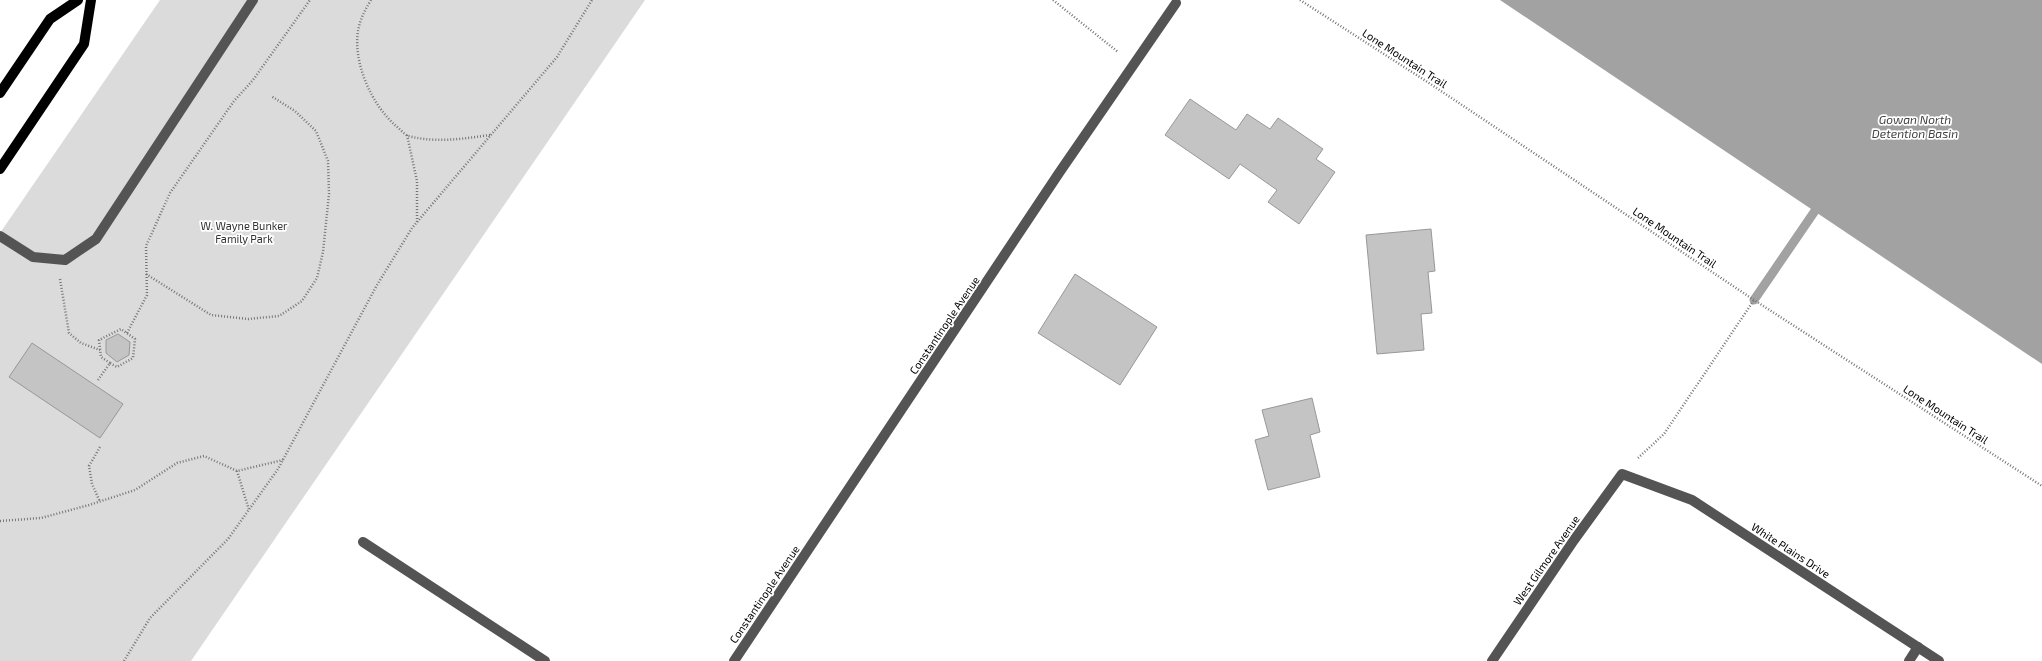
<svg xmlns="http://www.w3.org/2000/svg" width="2042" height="661" viewBox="0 0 2042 661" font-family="'Exo 2',sans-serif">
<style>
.green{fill:#dbdbdb}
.water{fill:#a2a2a2}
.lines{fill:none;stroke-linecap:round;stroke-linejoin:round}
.stream{stroke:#a2a2a2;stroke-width:9}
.building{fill:#c4c4c4;stroke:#989898}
.path{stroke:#767676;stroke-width:2.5;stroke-dasharray:1 2;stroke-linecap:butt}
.minor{stroke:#545454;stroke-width:10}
.major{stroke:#000;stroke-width:10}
.labels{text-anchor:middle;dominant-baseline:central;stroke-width:3.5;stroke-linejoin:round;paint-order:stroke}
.street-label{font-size:11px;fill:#000;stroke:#fff}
.park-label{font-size:11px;fill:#323232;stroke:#fff}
.water-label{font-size:12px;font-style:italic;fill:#434343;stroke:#fff}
</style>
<rect width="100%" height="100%" fill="#fff"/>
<!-- green -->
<path class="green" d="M160,0h485l-454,661h-191v-428z"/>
<!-- water -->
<path class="water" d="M1500,0h542v364z"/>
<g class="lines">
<!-- stream -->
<path class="stream" d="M1754,300l67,-98"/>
</g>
<!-- building -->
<g class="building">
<path d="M1190,99l46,31 11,-16 23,15 8,-11 45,31 -7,10 19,13 -36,52 -31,-22 9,-12 -37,-26 -11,15 -64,-44z"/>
<path d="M1431,229l4,42 -7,1 4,41 -11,1 3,36 -47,4 -11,-119z"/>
<path d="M1075,274l82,53 -37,58 -82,-52z"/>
<path d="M118,334l12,8 -1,13 -12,7 -11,-9v-13z"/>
<path d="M32,343l91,61 -23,34 -91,-61z"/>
<path d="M1312,398l8,34 -10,3 10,42 -52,13 -13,-50 14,-4 -7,-26z"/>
</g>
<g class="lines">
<!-- path -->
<g class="path">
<path d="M371,0c-6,10 -11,19 -13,31 -5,33 14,74 38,95 4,3 8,8 12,10 28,7 54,3 82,-1"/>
<path d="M1053,0l65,52"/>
<path d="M1300,0l129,83 325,217 288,186"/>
<path d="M407,135l10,46v41"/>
<path d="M146,274l65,41 37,4 31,-3 23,-15 15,-23 6,-26 6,-58 -1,-33 -12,-30 -21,-20 -24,-15"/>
<path d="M60,279l9,54 12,10 19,7"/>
<path d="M127,333l20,-38 -1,-49 24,-53 64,-92 19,-21 57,-80"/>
<path d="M98,380l12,-17 7,4 16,-9 2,-19 -14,-10 -22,11 2,17 9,6"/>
<path d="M100,447l-11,19 3,18 8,18"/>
<path d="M1638,458l26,-24 90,-134"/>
<path d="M237,471l12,39"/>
<path d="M0,521l41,-3 48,-13 46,-15 42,-27 27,-7 33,15 46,-11"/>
<path d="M124,661l26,-43 78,-79 50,-70 99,-184 35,-57 145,-171 35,-57"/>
</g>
<!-- minor -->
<g class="minor">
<path d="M0,236l33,21 32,3 31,-21 157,-239"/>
<path d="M363,542l182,119"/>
<path d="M734,661l325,-488 117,-170"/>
<path d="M1492,661l82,-121 48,-66 70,26 247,161"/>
<path d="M1909,661l9,-14"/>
</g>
<!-- major -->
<g class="major">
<path d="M0,93l50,-74 28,-19"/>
<path d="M0,169l84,-125 7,-44"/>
</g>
</g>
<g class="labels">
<!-- street labels -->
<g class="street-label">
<text transform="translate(1405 58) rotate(33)">Lone Mountain Trail</text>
<text transform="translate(1675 237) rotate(34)">Lone Mountain Trail</text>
<text transform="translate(944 325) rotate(-56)">Constantinople Avenue</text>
<text transform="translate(1946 414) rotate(33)">Lone Mountain Trail</text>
<text transform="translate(1791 550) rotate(33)">White Plains Drive</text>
<text transform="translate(1546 560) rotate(-55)">West Gilmore Avenue</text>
<text transform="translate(764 594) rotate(-56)">Constantinople Avenue</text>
</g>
<!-- park labels -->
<g class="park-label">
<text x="244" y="225">W. Wayne Bunker<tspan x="244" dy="13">Family Park</tspan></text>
</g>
<!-- water labels -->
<g class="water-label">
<text x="1915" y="119">Gowan North<tspan x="1915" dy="14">Detention Basin</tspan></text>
</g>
</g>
</svg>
